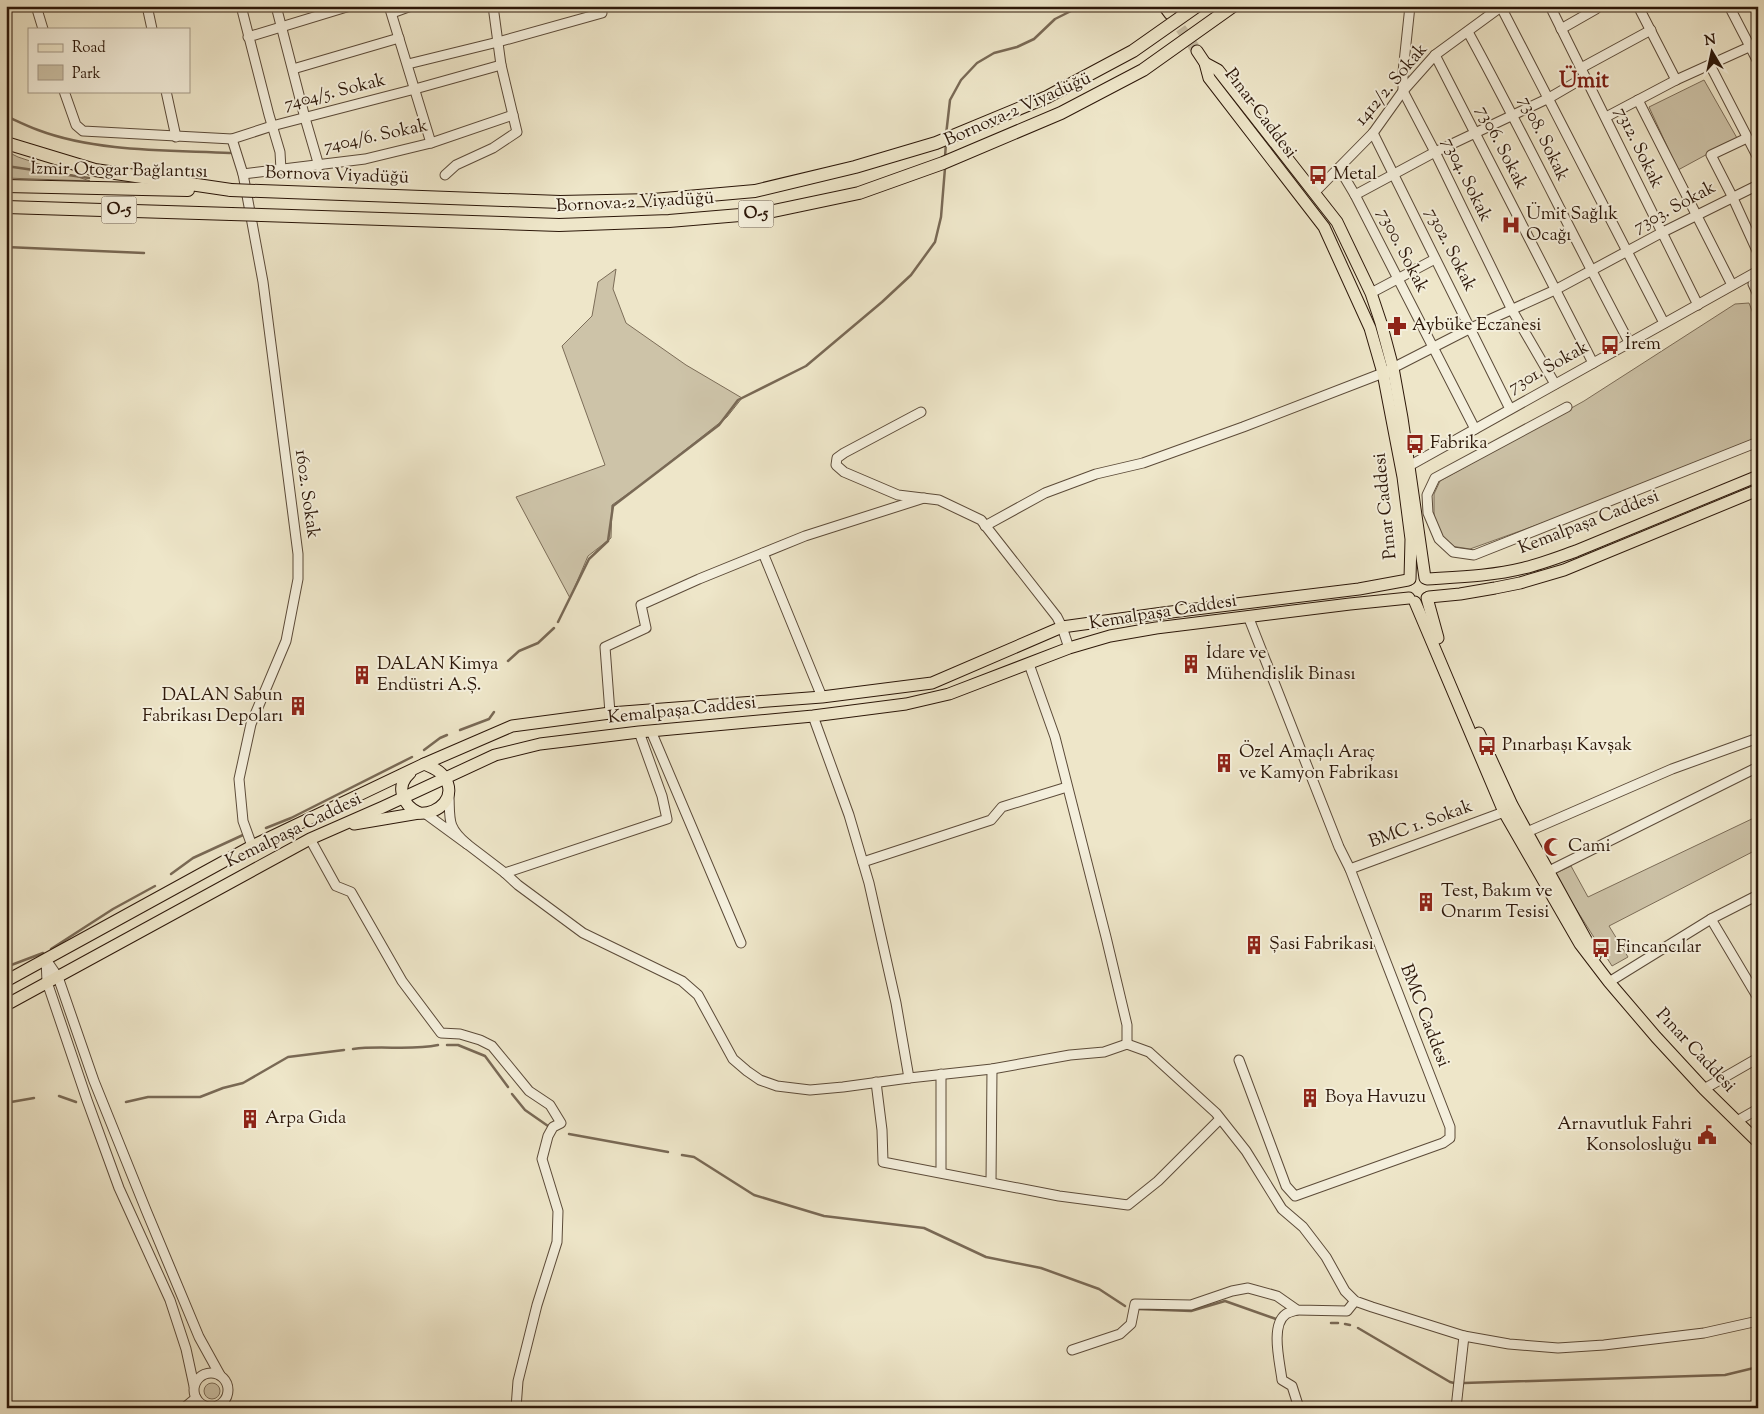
<svg xmlns="http://www.w3.org/2000/svg" width="1764" height="1414" viewBox="0 0 1764 1414" font-family="'Sorts Mill Goudy',serif">
<style>
.green{fill:#cdc3a8;stroke:#7c6d58}
.lines{fill:none;stroke-linecap:round;stroke-linejoin:round}
.stream{stroke:#796955;stroke-width:2.5}
.major-tunnel{stroke:#c7bda3;stroke-width:11;stroke-dasharray:11 5.5;stroke-linecap:butt}
.minor-casing{stroke:#5c4b39;stroke-width:11}
.major-casing{stroke:#2c1709;stroke-width:13}
.highway-casing{stroke:#2c1709;stroke-width:14}
.minor{stroke:#f4efdc;stroke-width:9}
.major{stroke:#eee6c9;stroke-width:11}
.highway{stroke:#eee6c9;stroke-width:12}
.highway-bridge-casing{stroke:#2c1709;stroke-width:14;stroke-linecap:butt}
.highway-bridge{stroke:#eee6c9;stroke-width:12}
.labels{text-anchor:middle;dominant-baseline:central;stroke-width:4;stroke-linejoin:round;paint-order:stroke}
.shield{fill:#f4efdc;stroke:#685848;stroke-width:1}
.shield-label{font-size:16px;font-weight:bold;fill:#2c1709}
.street-label{font-size:18px;fill:#2c1709;stroke:#f4efdc}
.poi-label{font-size:18px;fill:#2c1709;stroke:#f4efdc;text-anchor:start}
.district-label{font-size:22px;font-weight:bold;fill:#7a1f14;stroke:#f4efdc}
</style>
<rect width="100%" height="100%" fill="#eee6c9"/>
<filter id="stains"><feTurbulence type="fractalNoise" baseFrequency=".004" numOctaves="4"/><feColorMatrix values="0 0 0 0 .2 0 0 0 0 .09 0 0 0 0 .02 0 0 0 .5 -.17"/></filter>
<radialGradient id="worn" r=".72"><stop offset=".6" stop-color="#630" stop-opacity="0"/><stop offset="1" stop-color="#630" stop-opacity=".3"/></radialGradient>
<!-- green -->
<g class="green">
<path d="M1704,80l33,58 -59,32 -29,-63z"/>
<path d="M6,151l12,6 72,24 -84,-3z"/>
<path d="M616,269l-3,20 13,34 60,42 56,33 -15,19 -84,66 -31,22 -1,33 -23,18 -18,42 -54,-101 89,-32 -43,-119 30,-30 6,-34z"/>
<path d="M1749,303l9,23v112l-174,70 -114,41 -19,-3 -17,-20v-32l6,-13 144,-80 151,-97z"/>
<path d="M1758,816v33l-149,77 19,31 -16,9 -58,-92 17,-8 17,31z"/>
<circle cx="212" cy="1391" r="8"/>
</g>
<g class="lines">
<!-- stream -->
<g class="stream">
<path d="M6,116c11,5 21,10 32,14 58,22 130,20 192,23"/>
<path d="M946,135l4,-35 11,-20 16,-17 17,-10 23,-6 17,-8 21,-20 26,-13"/>
<path d="M945,157l1,-14"/>
<path d="M6,166l83,12"/>
<path d="M6,247l138,6"/>
<path d="M558,622l31,-63 19,-18 5,-35 106,-81 19,-25 68,-34 76,-64 29,-27 24,-33 6,-25 4,-49"/>
<path d="M508,661l11,-10 19,-8 16,-15"/>
<path d="M460,730l29,-11 5,-7"/>
<path d="M424,750l16,-12 7,-3"/>
<path d="M266,828l25,-10 121,-61"/>
<path d="M171,874l22,-16 50,-23"/>
<path d="M51,949l62,-40 42,-23"/>
<path d="M6,967l37,-14"/>
<path d="M447,1045h11l27,11 23,31"/>
<path d="M353,1049c29,-4 57,2 85,-4"/>
<path d="M512,1094l13,16 23,16"/>
<path d="M59,1096l17,6"/>
<path d="M11,1102l23,-4"/>
<path d="M126,1102l22,-5h52l23,-9 20,-5 45,-26 56,-7"/>
<path d="M569,1134l99,18"/>
<path d="M682,1155l12,2 60,38 70,21 100,12 62,29 55,11 58,21 26,17"/>
<path d="M1137,1309l54,2 34,-10 51,18"/>
<path d="M1331,1323h7"/>
<path d="M1345,1324l5,1"/>
<path d="M1358,1328l92,54 4,1"/>
<path d="M1464,1383l261,-8 33,-8"/>
</g>
<!-- major-tunnel -->
<path class="major-tunnel" d="M1171,15l26,36"/>
<!-- minor casing -->
<g class="minor-casing">
<g id="minor">
<path d="M36,6l7,23"/>
<path d="M147,6l5,23"/>
<path d="M241,6l28,109 11,37 1,18"/>
<path d="M276,6l29,112 14,48"/>
<path d="M389,6l42,137"/>
<path d="M1410,6l-7,66v19l32,61 77,158 43,74"/>
<path d="M1550,6l148,299"/>
<path d="M1638,6l38,74"/>
<path d="M1729,6l29,56"/>
<path d="M1501,7l163,316"/>
<path d="M392,13l19,-7"/>
<path d="M1561,29l35,-20 -1,-3"/>
<path d="M1468,32c56,102 106,207 161,310"/>
<path d="M248,37l102,-31"/>
<path d="M1435,55l158,308"/>
<path d="M408,64l90,-22 104,-29"/>
<path d="M1710,65l48,93"/>
<path d="M1581,68l70,-38"/>
<path d="M293,69l106,-31"/>
<path d="M64,91l12,34 7,6 149,8 40,-13 143,-37 86,-24"/>
<path d="M166,91l10,46"/>
<path d="M1638,100l94,185"/>
<path d="M1606,117l70,-37 73,-33"/>
<path d="M1373,133l137,276"/>
<path d="M1747,138l-36,17 21,41 26,57"/>
<path d="M232,139l11,35 20,108 35,272v25l-12,62 -35,83 -12,55 4,42 9,25"/>
<path d="M1339,168l16,27 80,-43 114,-54 36,-21"/>
<path d="M243,174l122,-15 66,-16 82,-28"/>
<path d="M445,175l11,-10 37,-17 24,-16 -16,-67 -8,-59"/>
<path d="M1314,193l59,-60 30,-42 32,-36 67,-49"/>
<path d="M1355,195l120,234"/>
<path d="M1753,284l5,11"/>
<path d="M1371,293l64,-34"/>
<path d="M1567,407l-132,71 -8,17 1,18 11,26 14,13 21,3 284,-113"/>
<path d="M921,412l-77,41 -7,5 -1,7 8,7 54,23 41,5 42,20 76,97 5,10 7,21"/>
<path d="M1404,467l5,-1 349,-195"/>
<path d="M985,526l60,-33 51,-19 47,-11 100,-36 140,-54 88,-45 84,-38 106,-57 97,-48"/>
<path d="M763,553l59,144"/>
<path d="M1029,664l26,73 51,200 21,88v19"/>
<path d="M610,713l-5,-66 41,-19 -5,-23 58,-26 106,-43 119,-38"/>
<path d="M813,716l36,99 20,68 27,120 13,75"/>
<path d="M651,731l90,212"/>
<path d="M426,814l41,30c-20,-17 -17,-24 -18,-48"/>
<path d="M1527,832l145,-63 86,-31"/>
<path d="M310,839l26,47 15,6 51,89 39,52 19,1 20,6 12,6 37,45 21,14 11,18 -8,4 -5,9 -6,23 16,52 -1,31 -20,63 -19,76 -2,27"/>
<path d="M467,844l38,29 13,12 65,48 99,48 16,14 35,64 14,12 13,9 17,6 33,4 33,-3 66,-9 83,-9 78,-14 34,-3 23,-8 22,8 67,61 30,38 36,58 21,18 23,30 19,34 10,10 17,6 92,29 45,8 49,4 46,-3 100,-12 54,-12"/>
<path d="M863,862l128,-42 11,-13 65,-20"/>
<path d="M1350,869l154,-57"/>
<path d="M1549,871l209,-104"/>
<path d="M505,873l162,-54 -5,-23 -23,-64"/>
<path d="M1711,919l47,79"/>
<path d="M46,959l1,23 40,118 32,88 51,112 16,49 8,37"/>
<path d="M47,961l11,16 36,104 52,129 53,127 21,38"/>
<path d="M1609,982l102,-63 47,-24"/>
<path d="M1239,1060l47,126 9,10 148,-53 7,-5v-11l-100,-258 -11,-22 -91,-231"/>
<path d="M876,1082l6,48 1,32 176,34 69,9 30,-24 62,-62"/>
<path d="M1704,1089l54,-31"/>
<path d="M1737,1121l21,-12"/>
<path d="M941,1172v-98"/>
<path d="M991,1182l1,-113"/>
<path d="M1297,1310c-3,1 -8,2 -11,4 -16,11 -6,49 -4,66l10,6 7,22"/>
<path d="M1072,1350l48,-16 11,-10 4,-20 56,1 41,-14 16,-3 29,8 20,14 50,1 8,-10"/>
<circle cx="211" cy="1390" r="17"/>
<path d="M184,1408l12,-10"/>
<path d="M1456,1408l8,-72"/>
</g>
</g>
<!-- major casing -->
<g class="major-casing">
<g id="major">
<path d="M1164,6l6,8"/>
<path d="M1197,51l8,12 4,15 115,149 46,101 13,45 20,104 8,62 -1,40"/>
<path d="M1205,63l13,7 119,152 34,71 10,30 12,45 9,50 23,160"/>
<path d="M1427,579c32,-2 65,-3 97,-11 17,-4 35,-11 52,-17l182,-75"/>
<path d="M1429,597l31,-3 35,-6 25,-5 44,-13 194,-80"/>
<path d="M1427,598l11,40"/>
<path d="M1415,602l89,210 76,132 29,38 47,55 48,52 54,53"/>
<path d="M1479,733l33,72 83,151"/>
<path d="M410,773c-15,13 -8,32 9,40"/>
<path d="M354,824l65,-11c20,2 39,-17 25,-36 -4,-7 -13,-10 -20,-13"/>
<path d="M6,981l246,-135 172,-82 88,-38 98,-13 212,-16 110,-14 130,-56 101,-14 196,-24 49,-9"/>
<path d="M6,1005l304,-166 73,-32 112,-52 45,-11 99,-12 174,-16 93,-12 43,-10 120,-46 41,-12 46,-8 194,-24 59,-6"/>
</g>
</g>
<!-- highway casing -->
<g class="highway-casing">
<g id="highway">
<path d="M6,143l89,27 136,20"/>
<path d="M6,186l182,4"/>
<path d="M6,207l225,7"/>
</g>
</g>
<!-- minor -->
<use href="#minor" class="minor"/>
<!-- major -->
<use href="#major" class="major"/>
<!-- highway -->
<use href="#highway" class="highway"/>
<!-- highway-bridge casing -->
<g class="highway-bridge-casing">
<g id="highway-bridge">
<path d="M231,190l329,12 93,-2 102,-9 100,-24 81,-24 111,-46 86,-46 64,-45"/>
<path d="M231,214l328,11 110,-4 95,-8 95,-20 84,-30 118,-50 82,-43 90,-64"/>
</g>
</g>
<!-- highway-bridge -->
<use href="#highway-bridge" class="highway-bridge"/>
</g>
<!-- icons -->
<defs>
<g id="bus-bare" transform="scale(1.5)"><path d="M-5-6H5V4H4V6H2V4H-2V6H-4V4H-5ZM-3.5-4V0h7V-4ZM-3.5 1.2v1.5H-2V1.2ZM2 1.2v1.5H3.5V1.2Z" fill="#8f2418" stroke="#f4efdc" stroke-width="2.5" paint-order="stroke"/></g>
<g id="hospital-bare" transform="scale(1.5)"><path d="M-5-5h3v3.5h4V-5h3V5h-3V1.5h-4V5h-3Z" fill="#8f2418" stroke="#f4efdc" stroke-width="2.5" paint-order="stroke"/></g>
<g id="pharmacy-bare" transform="scale(1.5)"><path d="M-2-6h4v4h4v4h-4v4h-4v-4h-4v-4h4Z" fill="#8f2418" stroke="#f4efdc" stroke-width="2.5" paint-order="stroke"/></g>
<g id="building-bare" transform="scale(1.5)"><path d="M-4-6H4V6H1V3H-1V6H-4ZM-2.5-4.3h1.7v1.8h-1.7ZM.8-4.3h1.7v1.8H.8ZM-2.5-1h1.7V.8h-1.7ZM.8-1h1.7V.8H.8Z" fill="#8f2418" stroke="#f4efdc" stroke-width="2.5" paint-order="stroke"/></g>
<g id="mosque-bare" transform="scale(1.5)"><path d="M3.5-4.9A6 6 0 1 0 3.5 4.9A5 5 0 1 1 3.5-4.9Z" fill="#8f2418" stroke="#f4efdc" stroke-width="2.5" paint-order="stroke"/></g>
<g id="civic-bare" transform="scale(1.5)"><path d="M-.6-6.5H3V-4.5H.6V-3L4-1V1h2V6H-6V1h2V-1L-.6-3ZM-1.2 2.5V6h2.4V2.5Z" fill="#8f2418" stroke="#f4efdc" stroke-width="2.5" paint-order="stroke"/></g>
</defs>
<g fill-rule="evenodd">
<use href="#bus-bare" x="1318" y="175"/>
<use href="#hospital-bare" x="1511" y="225"/>
<use href="#pharmacy-bare" x="1397" y="326"/>
<use href="#bus-bare" x="1610" y="345"/>
<use href="#bus-bare" x="1415" y="444"/>
<use href="#building-bare" x="1191" y="664"/>
<use href="#building-bare" x="362" y="675"/>
<use href="#building-bare" x="298" y="706"/>
<use href="#bus-bare" x="1487" y="746"/>
<use href="#building-bare" x="1224" y="763"/>
<use href="#mosque-bare" x="1553" y="847"/>
<use href="#building-bare" x="1426" y="902"/>
<use href="#building-bare" x="1254" y="945"/>
<use href="#bus-bare" x="1601" y="948"/>
<use href="#building-bare" x="1310" y="1098"/>
<use href="#building-bare" x="250" y="1119"/>
<use href="#civic-bare" x="1707" y="1135"/>
</g>
<g class="labels">
<!-- shield labels -->
<g class="shield">
<rect x="101.5" y="196.5" width="35" height="27" rx="4"/>
<rect x="738.5" y="200.5" width="35" height="27" rx="4"/>
</g>
<g class="shield-label">
<text x="119" y="210">O-5</text>
<text x="756" y="214">O-5</text>
</g>
<!-- street labels -->
<g class="street-label">
<text transform="translate(1392 85) rotate(-50)">1412/2. Sokak</text>
<text transform="translate(335 93) rotate(-14)">7404/5. Sokak</text>
<text transform="translate(1018 110) rotate(-24)">Bornova-2 Viyadüğü</text>
<text transform="translate(1260 114) rotate(53)">Pınar Caddesi</text>
<text transform="translate(376 137) rotate(-12)">7404/6. Sokak</text>
<text transform="translate(1543 139) rotate(64)">7308. Sokak</text>
<text transform="translate(1501 148) rotate(63)">7306. Sokak</text>
<text transform="translate(1638 148) rotate(64)">7312. Sokak</text>
<text transform="translate(119 171) rotate(1)">İzmir Otogar Bağlantısı</text>
<text transform="translate(337 176) rotate(2)">Bornova Viyadüğü</text>
<text transform="translate(1466 180) rotate(64)">7304. Sokak</text>
<text transform="translate(635 203) rotate(-3)">Bornova-2 Viyadüğü</text>
<text transform="translate(1675 208) rotate(-28)">7303. Sokak</text>
<text transform="translate(1450 250) rotate(63)">7302. Sokak</text>
<text transform="translate(1402 251) rotate(63)">7300. Sokak</text>
<text transform="translate(1549 368) rotate(-29)">7301. Sokak</text>
<text transform="translate(306 494) rotate(82)">1602. Sokak</text>
<text transform="translate(1386 506) rotate(-96)">Pınar Caddesi</text>
<text transform="translate(1589 523) rotate(-21)">Kemalpaşa Caddesi</text>
<text transform="translate(1163 613) rotate(-9)">Kemalpaşa Caddesi</text>
<text transform="translate(682 711) rotate(-6)">Kemalpaşa Caddesi</text>
<text transform="translate(1421 825) rotate(-20)">BMC 1. Sokak</text>
<text transform="translate(294 831) rotate(-26)">Kemalpaşa Caddesi</text>
<text transform="translate(1424 1016) rotate(69)">BMC Caddesi</text>
<text transform="translate(1695 1051) rotate(47)">Pınar Caddesi</text>
</g>
<!-- poi labels -->
<g class="poi-label">
<text x="1333" y="175">Metal</text>
<text x="1526" y="215">Ümit Sağlık<tspan x="1526" dy="21">Ocağı</tspan></text>
<text x="1412" y="326">Aybüke Eczanesi</text>
<text x="1625" y="345">İrem</text>
<text x="1430" y="444">Fabrika</text>
<text x="1206" y="654">İdare ve<tspan x="1206" dy="21">Mühendislik Binası</tspan></text>
<text x="377" y="665">DALAN Kimya<tspan x="377" dy="21">Endüstri A.Ş.</tspan></text>
<text x="283" y="696" text-anchor="end">DALAN Sabun<tspan x="283" dy="21">Fabrikası Depoları</tspan></text>
<text x="1502" y="746">Pınarbaşı Kavşak</text>
<text x="1239" y="753">Özel Amaçlı Araç<tspan x="1239" dy="21">ve Kamyon Fabrikası</tspan></text>
<text x="1568" y="847">Cami</text>
<text x="1441" y="892">Test, Bakım ve<tspan x="1441" dy="21">Onarım Tesisi</tspan></text>
<text x="1269" y="945">Şasi Fabrikası</text>
<text x="1616" y="948">Fincancılar</text>
<text x="1325" y="1098">Boya Havuzu</text>
<text x="265" y="1119">Arpa Gıda</text>
<text x="1692" y="1125" text-anchor="end">Arnavutluk Fahri<tspan x="1692" dy="21">Konsolosluğu</tspan></text>
</g>
<!-- district labels -->
<g class="district-label">
<text x="1584" y="82">Ümit</text>
</g>
</g>
<!-- margin -->
<rect width="1764" height="1414" fill="none" stroke="#eee6c9" stroke-width="25"/>
<rect x="8" y="8" width="1749" height="1399" fill="none" stroke="#2c1709" stroke-width="2.5"/>
<rect x="12" y="12" width="1739" height="1389" fill="none" stroke="#2c1709"/>
<!-- legend -->
<rect x="28" y="28" width="162" height="65" fill="#f4efdc" stroke="#a49988"/>
<rect x="38" y="44" width="25" height="8" fill="#eee6c9" stroke="#a49988"/>
<text x="72" y="52" font-size="15" fill="#2c1709">Road</text>
<rect x="38" y="65" width="25" height="15" fill="#cdc3a8" stroke="#a49988"/>
<text x="72" y="78" font-size="15" fill="#2c1709">Park</text>
<!-- north arrow -->
<g transform="translate(1712 52) rotate(351)" stroke="#f4efdc" stroke-width="4" paint-order="stroke">
<path d="M0-4L9 19L0 12L-9 19Z" fill="#2c1709"/>
<text y="-8" font-size="14" font-weight="bold" text-anchor="middle" fill="#2c1709">N</text>
</g>
<rect width="100%" height="100%" filter="url(#stains)"/>
<rect width="100%" height="100%" fill="url(#worn)"/>
</svg>
